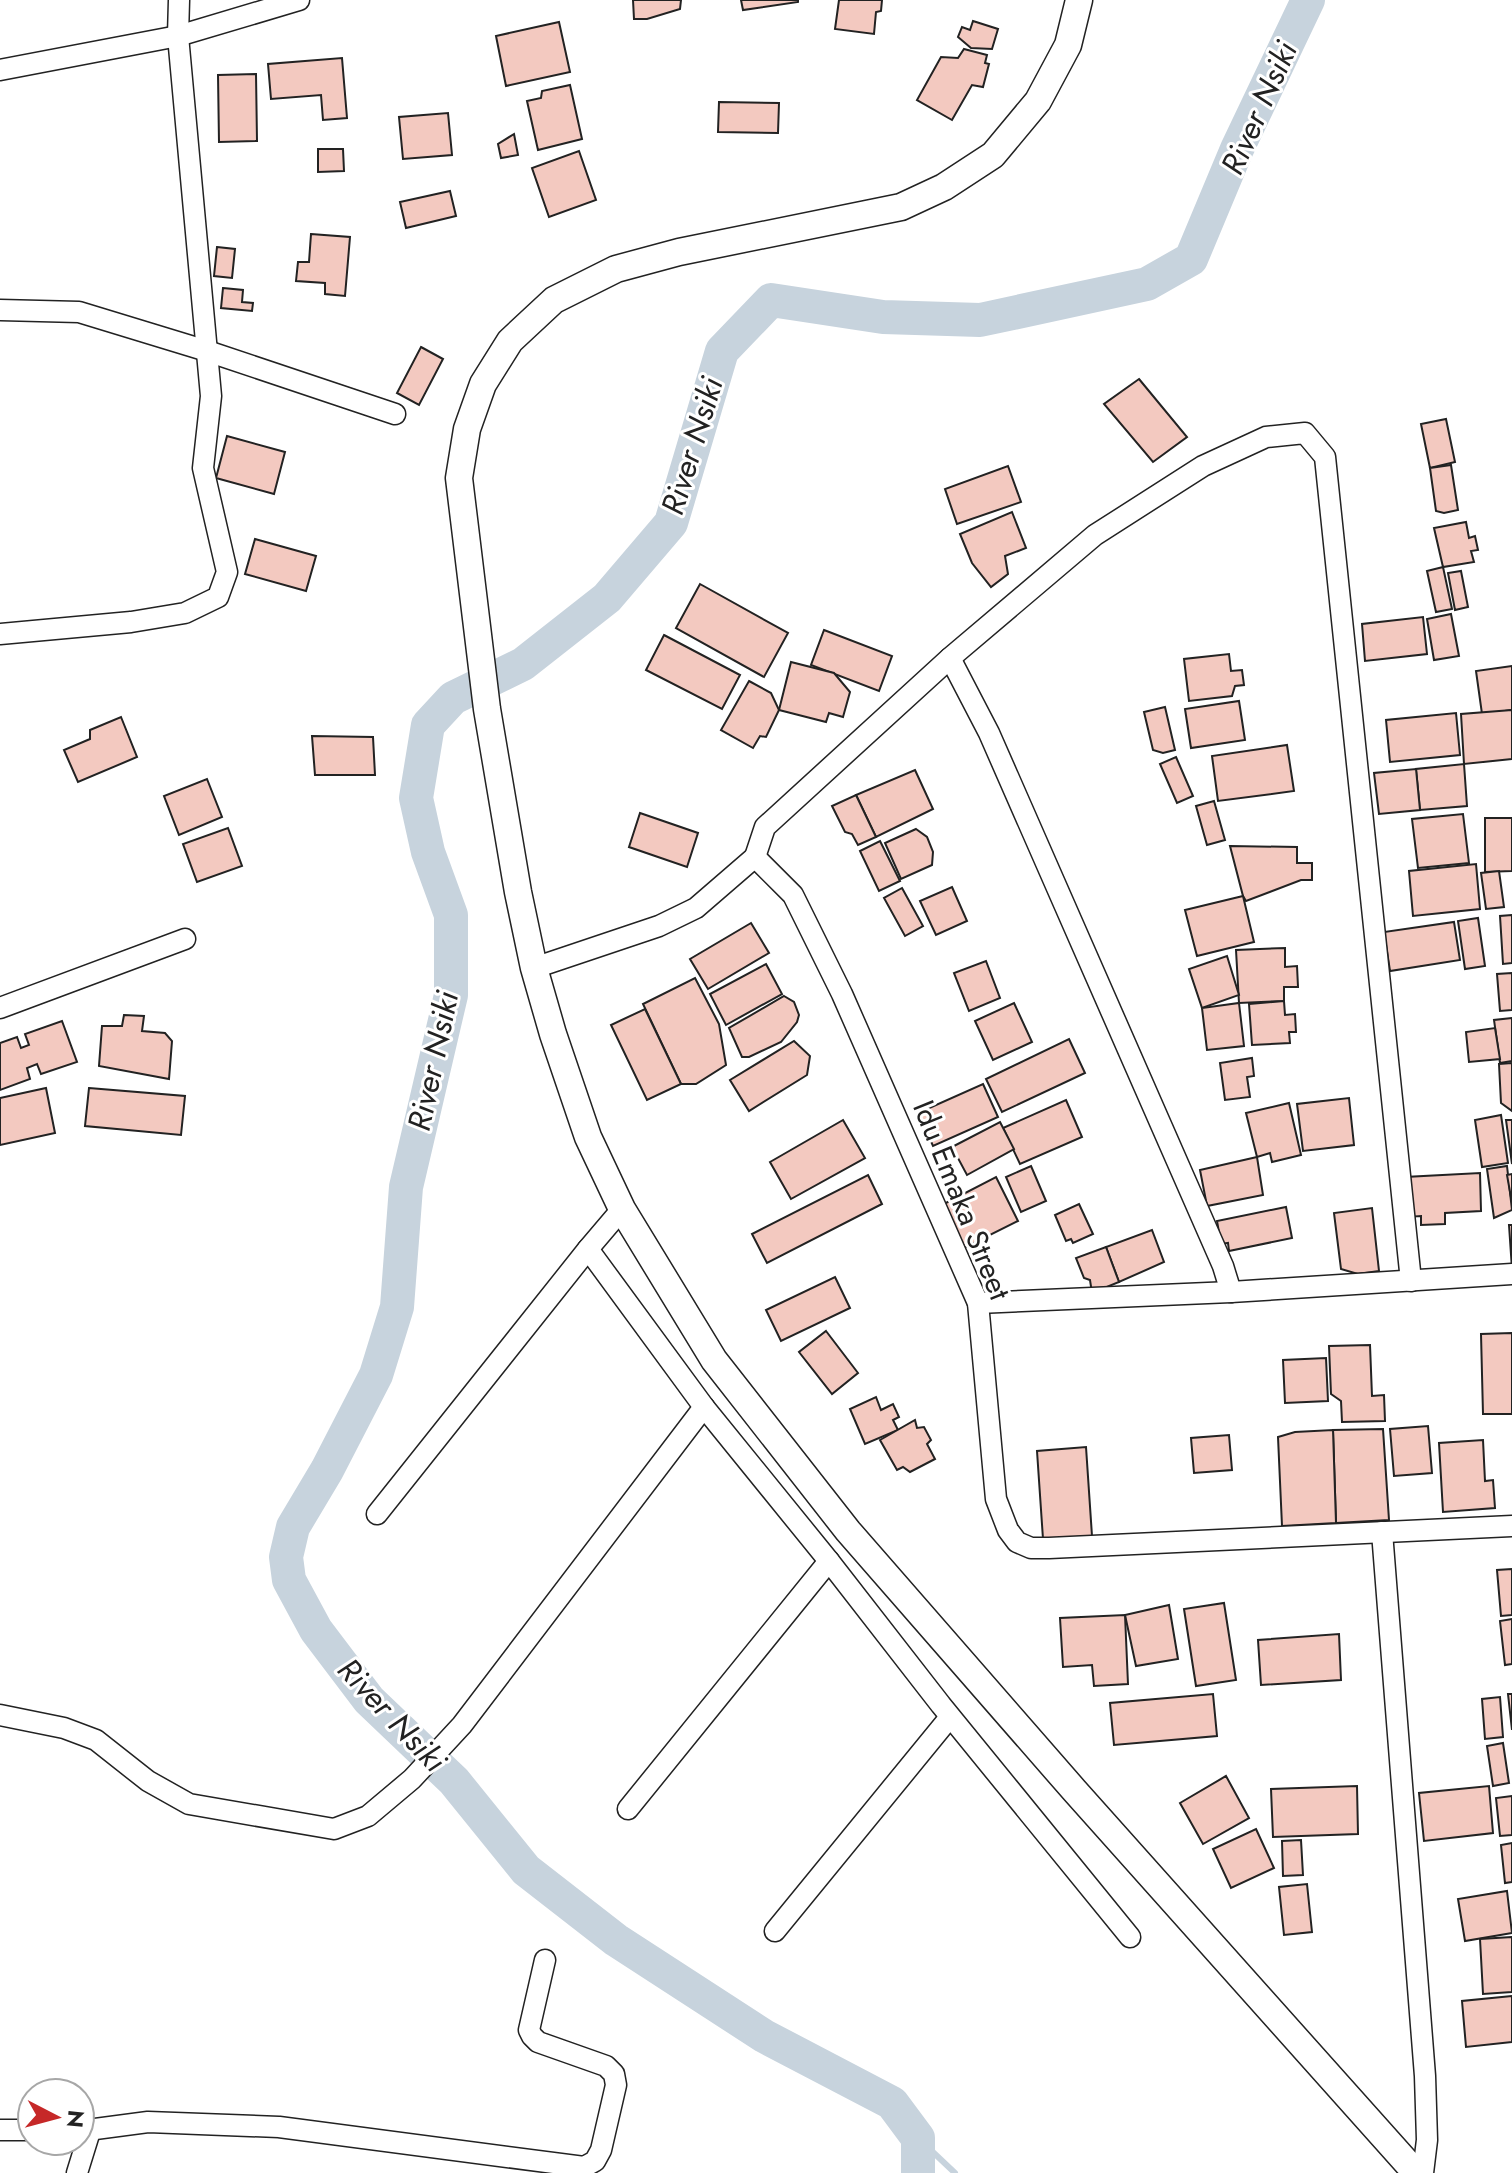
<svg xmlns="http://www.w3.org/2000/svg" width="1512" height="2173" viewBox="0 0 1512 2173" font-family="Jost,sans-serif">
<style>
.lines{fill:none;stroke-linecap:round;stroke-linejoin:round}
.stream{stroke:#c7d3dd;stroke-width:6}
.river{stroke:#c7d3dd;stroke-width:34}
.building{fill:#f3c9c0;stroke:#222;stroke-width:2}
.minor-casing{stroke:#222;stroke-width:23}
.major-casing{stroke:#222;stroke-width:29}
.minor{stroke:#fff;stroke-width:20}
.major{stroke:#fff;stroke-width:26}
.labels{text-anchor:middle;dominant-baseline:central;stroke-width:6;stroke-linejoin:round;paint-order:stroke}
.street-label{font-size:30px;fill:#222;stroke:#fff}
.water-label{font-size:32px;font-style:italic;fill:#222;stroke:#fff}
</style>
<rect width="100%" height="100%" fill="#fff"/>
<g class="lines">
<!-- stream -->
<path class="stream" d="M918,2138l37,35"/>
<!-- river -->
<path class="river" d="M918,2173v-35l-26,-35 -128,-67 -148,-96 -90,-70 -72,-89 -85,-81 -53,-70 -27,-50 -3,-23 7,-30 34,-57 49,-95 21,-68 9,-120 45,-192v-80l-23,-63 -12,-54 12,-73 25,-27 70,-34 84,-66 64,-75 51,-172 49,-51 112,17 97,3 167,-36 44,-25 46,-110 71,-149"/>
</g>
<!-- building -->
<g class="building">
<path d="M633,0h48l-1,9 -33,10h-13z"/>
<path d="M741,0h57v2l-55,8z"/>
<path d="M839,0h43l-1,11 -5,1 -2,22 -39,-5z"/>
<path d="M973,21l25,8 -6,20 -21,-1 -13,-11 4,-10 8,3z"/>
<path d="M559,22l11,50 -64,14 -10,-50z"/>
<path d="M964,49l23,6 -2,8 4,1 -6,23 -11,-2 -20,35 -35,-20 24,-43 17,1z"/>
<path d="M342,58l5,60 -24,2 -2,-25 -50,4 -3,-35z"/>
<path d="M256,74l1,67 -38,1 -1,-67z"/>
<path d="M570,85l12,54 -44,11 -11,-49 14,-3 1,-7z"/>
<path d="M719,102l60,1 -1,30 -60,-1z"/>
<path d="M448,113l4,42 -49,4 -4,-42z"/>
<path d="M514,134l4,21 -17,3 -3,-14z"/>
<path d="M318,149h25l1,22 -26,1z"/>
<path d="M579,151l17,49 -47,17 -17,-49z"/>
<path d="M450,191l6,25 -50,12 -6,-26z"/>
<path d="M311,234l39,3 -5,59 -20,-2v-11l-29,-2 2,-19h11z"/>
<path d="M217,247l18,2 -3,29 -18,-2z"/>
<path d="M223,288l20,2 -1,12 11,1 -1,8 -31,-3z"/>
<path d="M421,347l22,12 -24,46 -22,-12z"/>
<path d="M1139,379l48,58 -34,25 -49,-58z"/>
<path d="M1446,419l9,43 -25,6 -9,-44z"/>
<path d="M227,436l58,16 -11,42 -58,-16z"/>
<path d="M1451,465l7,45 -14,3 -8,-2 -6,-43z"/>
<path d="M1008,466l13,36 -64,22 -12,-35z"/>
<path d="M1012,512l14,36 -21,8 3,18 -17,13 -19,-24 -12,-29z"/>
<path d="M1466,522l3,16 6,-2 3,14 -7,1 3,11 -31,5 -9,-39z"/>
<path d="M255,539l61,17 -10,35 -61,-17z"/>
<path d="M1443,567l9,42 -16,3 -9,-41z"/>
<path d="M1461,571l7,36 -13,3 -7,-37z"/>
<path d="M700,584l88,49 -24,44 -88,-49z"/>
<path d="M1451,614l8,42 -25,4 -7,-41z"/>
<path d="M1423,617l4,37 -62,7 -3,-37z"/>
<path d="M824,630l68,26 -13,35 -68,-26z"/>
<path d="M664,635l76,40 -18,34 -76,-39z"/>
<path d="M1229,654l2,17 11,-1 2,15 -9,1 -3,10 -43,5 -5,-42z"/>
<path d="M791,662l43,11 16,19 -7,25 -14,-4 -3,9 -47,-12z"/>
<path d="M1512,666v44l-30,4 -6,-43z"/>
<path d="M749,681l22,12 8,17 -13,27 -6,-1 -7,12 -32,-18z"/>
<path d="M1239,701l6,39 -54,8 -6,-39z"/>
<path d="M1165,707l10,43 -12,3 -10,-3 -9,-38z"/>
<path d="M1512,710v49l-48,5 -3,-50z"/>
<path d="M1456,713l4,42 -70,7 -4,-42z"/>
<path d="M121,717l16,40 -59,25 -14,-32 26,-11v-9z"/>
<path d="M312,736l61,1 2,38h-60z"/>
<path d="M1287,745l7,46 -76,10 -6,-45z"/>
<path d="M1176,757l17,39 -16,7 -17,-39z"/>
<path d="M1464,764l3,42 -47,4 -4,-41z"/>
<path d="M1416,769l4,41 -41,4 -5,-41z"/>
<path d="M915,770l18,39 -57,28 -20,-42z"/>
<path d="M207,779l15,38 -43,18 -15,-39z"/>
<path d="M856,795l20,42 -18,8 -6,-11 -7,-2 -13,-26z"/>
<path d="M1214,801l11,39 -18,5 -11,-39z"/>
<path d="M640,813l58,20 -11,34 -58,-20z"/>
<path d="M1463,814l6,49 -51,5 -6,-49z"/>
<path d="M1485,818h27v53l-27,1z"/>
<path d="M228,828l14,38 -45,16 -14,-38z"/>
<path d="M916,829l11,8 6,15 -1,13 -31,14 -16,-36z"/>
<path d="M880,841l20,40 -21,10 -19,-40z"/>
<path d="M1230,846l67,1v16h15v17h-11l-55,21 -3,-5z"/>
<path d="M1476,864l4,45 -67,7 -4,-45z"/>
<path d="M1499,871l5,36 -18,2 -5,-36z"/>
<path d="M952,887l15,34 -31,14 -16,-34z"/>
<path d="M902,888l21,38 -18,10 -21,-38z"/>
<path d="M1243,896l11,46 -57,14 -12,-46z"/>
<path d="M1512,915v48l-9,1 -3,-48z"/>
<path d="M1478,918l7,48 -20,3 -7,-48z"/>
<path d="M1454,922l6,38 -70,11 -6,-39z"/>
<path d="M751,923l18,30 -61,36 -18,-30z"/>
<path d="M1285,948v19l12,-1 1,21h-14v14l-45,2 -3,-53z"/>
<path d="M1227,956l12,39 -37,13 -13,-39z"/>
<path d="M986,961l14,37 -31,13 -15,-38z"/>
<path d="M766,964l16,30 -56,31 -16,-31z"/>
<path d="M1512,973v37l-12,1 -3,-37z"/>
<path d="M695,978l24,46 7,41 -30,19h-15l-38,-80z"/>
<path d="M784,996l10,6 5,13 -2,7 -16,20 -32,15h-7l-13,-29z"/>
<path d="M1284,1001l1,14 10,-1 1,18h-7l1,11 -38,2 -3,-41z"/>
<path d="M1014,1003l18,39 -39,18 -18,-39z"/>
<path d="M1239,1003l5,43 -37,4 -5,-42z"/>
<path d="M645,1009l36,75 -34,16 -36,-75z"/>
<path d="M124,1015l20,1 -2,15 23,2 7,8 -3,38 -70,-13 3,-40h20z"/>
<path d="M1512,1018v43l-12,2 -6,-43z"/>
<path d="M62,1021l15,41 -36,12 -4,-10 -10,4 3,11 -30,11v-47l17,-6 4,11 8,-3 -4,-11z"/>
<path d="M1495,1028l5,31 -31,3 -3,-30z"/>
<path d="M1069,1039l16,34 -83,39 -16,-33z"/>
<path d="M794,1041l16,15 -3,19 -58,36 -19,-31z"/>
<path d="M1252,1058l2,18 -7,1 3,20 -25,3 -5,-37z"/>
<path d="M1512,1063v48l-11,-8 -2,-39z"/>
<path d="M983,1084l15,33 -65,29 -15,-33z"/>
<path d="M46,1088l9,45 -55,12v-47z"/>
<path d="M89,1088l96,8 -4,39 -96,-9z"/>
<path d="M1349,1098l5,47 -51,6 -6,-47z"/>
<path d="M1066,1100l16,37 -62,27 -17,-36z"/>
<path d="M1289,1103l12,52 -29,7 -2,-9 -13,4 -11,-44z"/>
<path d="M1501,1115l7,48 -26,4 -7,-47z"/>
<path d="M843,1120l22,38 -74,41 -21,-37z"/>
<path d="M1506,1120h6v44z"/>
<path d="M1000,1122l14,27 -47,26 -15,-28z"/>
<path d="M1257,1157l6,38 -56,11 -7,-36z"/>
<path d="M1031,1166l15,35 -25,11 -15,-35z"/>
<path d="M1507,1166l5,44 -18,8 -7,-49z"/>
<path d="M1480,1173l1,38 -36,2v11l-24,1v-9l-14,1 -2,-40z"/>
<path d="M1512,1174v29l-5,-28z"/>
<path d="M868,1175l14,29 -115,59 -15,-29z"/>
<path d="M996,1177l22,44 -56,28 -22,-43z"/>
<path d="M1079,1204l14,30 -20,9 -2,-4 -5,2 -11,-26z"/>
<path d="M1286,1207l6,31 -63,13 -1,-8 -7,1 -4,-23z"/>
<path d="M1372,1208l7,63 -21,3 -17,-5 -7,-56z"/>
<path d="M1509,1225h3v44z"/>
<path d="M1152,1230l12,32 -45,20 -13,-35z"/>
<path d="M1106,1247l13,35 -27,11 -2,-13 -6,-2 -8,-20z"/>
<path d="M835,1277l15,31 -69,33 -15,-31z"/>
<path d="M826,1331l32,42 -26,21 -33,-42z"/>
<path d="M1512,1333v81h-29l-2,-80z"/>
<path d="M1370,1345l2,51 12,-1 1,26 -43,1 -1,-21 -10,-7 -2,-48z"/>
<path d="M1326,1358l2,43 -43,2 -2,-43z"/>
<path d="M876,1397l5,13 12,-6 6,13 -6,3 5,10 -33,14 -15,-35z"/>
<path d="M915,1420l2,8 7,-1 7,13 -4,4 8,15 -25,13 -7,-5 -6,3 -17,-30z"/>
<path d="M1428,1426l4,47 -38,3 -4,-47z"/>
<path d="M1383,1429l6,91 -53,3 -3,-93z"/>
<path d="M1333,1430l3,93 -54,3 -4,-89 17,-5z"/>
<path d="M1229,1435l3,35 -38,3 -3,-35z"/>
<path d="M1483,1440l2,41 8,-1 2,28 -52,4 -4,-69z"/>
<path d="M1086,1447l6,89 -49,3 -6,-88z"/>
<path d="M1512,1569v46l-11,1 -4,-46z"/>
<path d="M1224,1603l12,77 -40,6 -12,-77z"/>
<path d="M1169,1605l9,54 -42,7 -11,-51z"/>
<path d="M1125,1615l3,69 -34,2 -2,-21 -29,2 -3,-49z"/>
<path d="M1512,1619v45l-7,1 -5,-44z"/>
<path d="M1339,1634l2,46 -80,5 -3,-45z"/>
<path d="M1213,1694l4,42 -103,9 -4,-42z"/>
<path d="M1508,1694h4v36z"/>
<path d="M1500,1697l3,40 -18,2 -3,-40z"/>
<path d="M1503,1743l6,40 -16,3 -6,-40z"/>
<path d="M1226,1776l23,42 -46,26 -23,-41z"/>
<path d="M1357,1786l1,48 -85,3 -2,-48z"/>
<path d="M1489,1786l4,47 -69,8 -5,-48z"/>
<path d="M1512,1796v39l-12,1 -4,-38z"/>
<path d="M1256,1829l18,39 -43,20 -18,-39z"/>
<path d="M1301,1840l2,35 -20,1 -1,-35z"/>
<path d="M1512,1843v39l-7,1 -4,-38z"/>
<path d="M1307,1884l5,48 -28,3 -5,-48z"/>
<path d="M1507,1891l5,42 -47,8 -7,-42z"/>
<path d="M1512,1937v55l-29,2 -3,-55z"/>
<path d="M1512,1996v46l-46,5 -4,-46z"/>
</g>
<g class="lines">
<!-- minor casing -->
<g class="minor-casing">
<g id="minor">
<path d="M0,70l178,-34 121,-36"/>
<path d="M0,310l79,2 128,39 188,63"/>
<path d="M0,634l131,-12 54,-9 33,-16 9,-25 -24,-104 8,-72 -33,-360 1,-36"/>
<path d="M950,658l145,-123 108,-69 63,-29 39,-4 20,24 86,824"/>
<path d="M755,857l10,-30 185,-169 39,75 234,533 8,26"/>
<path d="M534,968l125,-42 37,-18 59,-51 38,38 49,99 136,309 18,196 12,31 9,12 14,6h18l463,-22"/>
<path d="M0,1008l185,-69"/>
<path d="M588,1249l116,158 125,154 112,144 189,232"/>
<path d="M978,1303l253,-11 281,-18"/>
<path d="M377,1514l211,-265 34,-40"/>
<path d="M1382,1532l43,544 2,64 -4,33"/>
<path d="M0,1715l64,13 32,12 52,41 41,23 145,25 34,-13 44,-37 50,-54 242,-318"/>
<path d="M628,1809l201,-248"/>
<path d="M775,1931l175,-214"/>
<path d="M0,2130h32"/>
<path d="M80,2131l68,-9 131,5 305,40 11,-6 6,-11 15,-65 -2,-11 -8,-8 -68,-24 -6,-6 -3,-6 16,-70"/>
<path d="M77,2173l13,-42"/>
</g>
</g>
<!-- major casing -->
<g class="major-casing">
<path id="major" d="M1079,0l-11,45 -30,56 -45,54 -49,32 -43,20 -222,45 -63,17 -62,31 -44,41 -27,43 -16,45 -8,49 28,231 31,183 16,76 19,66 35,103 34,72 92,151 134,171 226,259 342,383"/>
</g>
<!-- minor -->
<use href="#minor" class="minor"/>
<!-- major -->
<use href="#major" class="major"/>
</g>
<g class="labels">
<!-- street labels -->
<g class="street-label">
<text transform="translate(962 1200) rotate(68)">Idu Emaka Street</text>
</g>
<!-- water labels -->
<g class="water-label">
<text transform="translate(1259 108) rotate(-66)">River Nsiki</text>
<text transform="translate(692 446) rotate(-73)">River Nsiki</text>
<text transform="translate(433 1061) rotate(-78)">River Nsiki</text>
<text transform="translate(392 1715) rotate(47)">River Nsiki</text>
</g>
</g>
<!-- north arrow -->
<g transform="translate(56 2117) rotate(96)"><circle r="38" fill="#ffffff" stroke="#a7a7a7" stroke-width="2"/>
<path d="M0-6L14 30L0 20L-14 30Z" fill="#c62828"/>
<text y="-12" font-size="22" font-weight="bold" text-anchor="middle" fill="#222222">N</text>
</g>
</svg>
